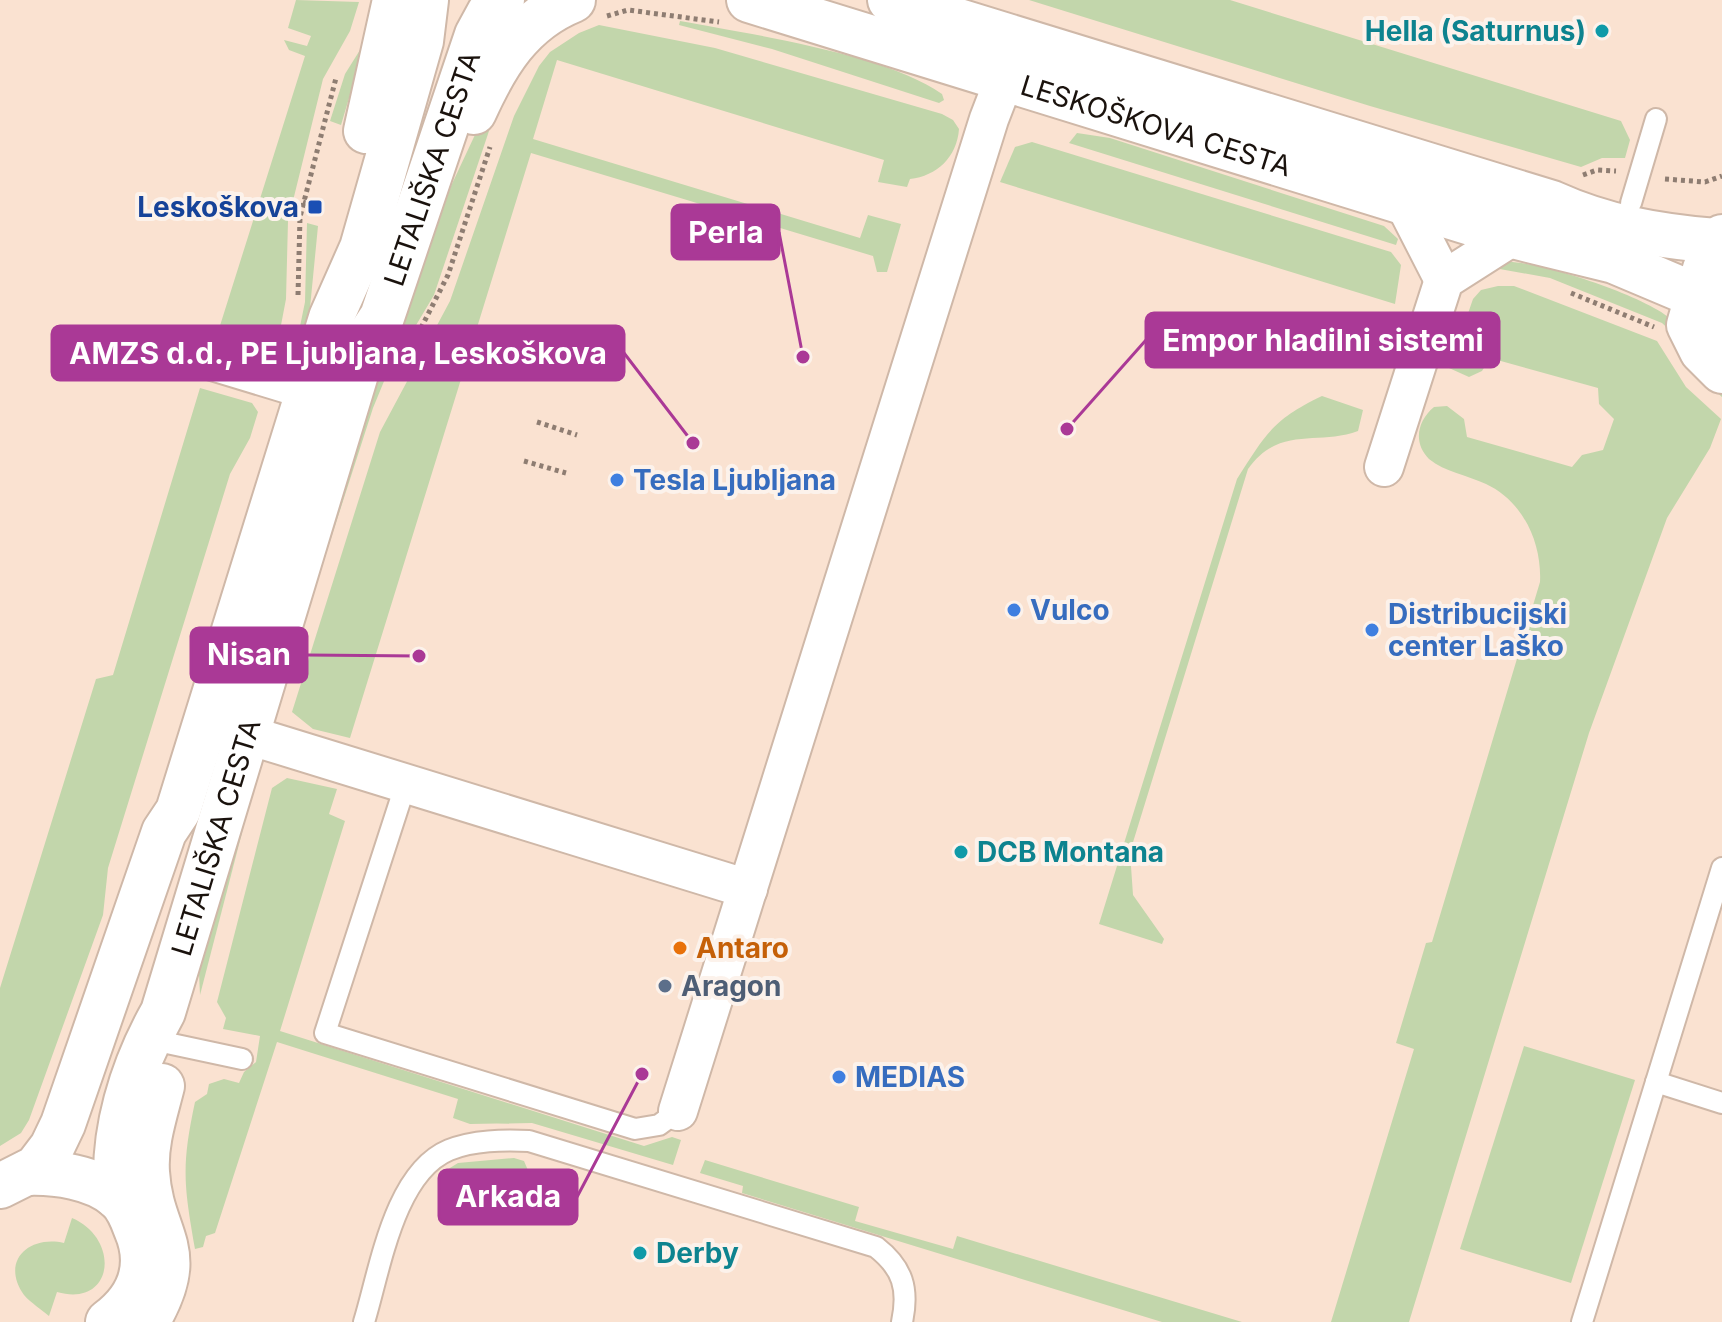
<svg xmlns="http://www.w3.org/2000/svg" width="1722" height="1322" viewBox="0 0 1722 1322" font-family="Inter,sans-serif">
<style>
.green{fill:#c2d6ab}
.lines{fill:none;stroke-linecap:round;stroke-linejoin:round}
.service-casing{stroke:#cfb8a8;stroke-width:24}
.minor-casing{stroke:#cfb8a8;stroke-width:42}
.secondary-casing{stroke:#cfb8a8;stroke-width:48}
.path{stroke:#8e7d72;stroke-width:5;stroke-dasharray:4 4;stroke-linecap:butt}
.service{stroke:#fff;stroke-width:20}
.minor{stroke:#fff;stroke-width:38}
.secondary{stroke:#fff;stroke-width:44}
.culture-dot{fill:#0f9aa8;stroke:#fcf2eb;stroke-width:3}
.transit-dot{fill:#1a4fb4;stroke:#fcf2eb;stroke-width:3}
.shop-dot{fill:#3f7fe0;stroke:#fcf2eb;stroke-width:3}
.food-dot{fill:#e8710a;stroke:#fcf2eb;stroke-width:3}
.service-dot{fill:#5c6f8a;stroke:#fcf2eb;stroke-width:3}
.labels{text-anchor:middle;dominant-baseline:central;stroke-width:8;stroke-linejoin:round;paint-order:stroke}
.culture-label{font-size:28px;font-weight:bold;fill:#0d838f;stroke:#fcf2eb;text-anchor:start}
.street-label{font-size:28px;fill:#1a120d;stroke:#fcf2eb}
.transit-label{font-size:28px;font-weight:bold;fill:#164399;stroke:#fcf2eb;text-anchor:end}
.shop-label{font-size:28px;font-weight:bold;fill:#366cbe;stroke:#fcf2eb;text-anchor:start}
.food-label{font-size:28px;font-weight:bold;fill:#c56008;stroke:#fcf2eb;text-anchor:start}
.service-label{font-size:28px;font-weight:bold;fill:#4e5e75;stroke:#fcf2eb;text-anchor:start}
.leader{fill:none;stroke:#aa3996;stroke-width:3}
.callout-dot{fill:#aa3996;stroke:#fcf2eb;stroke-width:3}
.callout{fill:#aa3996;stroke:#aa3996;stroke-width:3}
.callout-label{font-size:30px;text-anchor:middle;font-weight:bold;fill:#fff}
</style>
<rect width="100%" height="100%" fill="#fae2d1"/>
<!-- green -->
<g class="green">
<path d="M296,0l63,2 -9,29 -27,48 -35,142 -2,78 -9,47 -10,3 -49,-17 87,-276 -16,-6 -5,-10 23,6 4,-10 -23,-8z"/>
<path d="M1029,0h201l391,121 9,19 -5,18h-23l-21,9 -211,-61z"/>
<path d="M680,21c70,13 206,33 262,73l2,6 -5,3 -167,-54 -93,-24z"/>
<path d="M599,25l116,23 227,66 11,6 6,9c-2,28 -22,47 -49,50l-3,8 -29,-5 6,-22 -327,-100 -24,79 327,99 8,-23 33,9 -14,48h-10l-4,-16 -342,-103 -181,585 -37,-9 -21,-17 88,-280 70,-131 64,-185 25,-50 11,-14 29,-19z"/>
<path d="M365,42l5,2 -15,34 -14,47 -11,-4 15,-47z"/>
<path d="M481,122h11l-58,173 -47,79 -14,34 -88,273 89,-295 32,-69 45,-131z"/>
<path d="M1077,133l33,5 274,88 14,13 -2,6 -327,-102z"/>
<path d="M1032,142l359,110 10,13 -6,39 -395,-122 15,-35z"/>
<path d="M307,223l11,3 -9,92 -7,24 -5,-1 8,-39z"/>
<path d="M1509,262c34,0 139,35 163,58 19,19 34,44 50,65v12l-14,-12 -31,-48 -15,-14 -112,-45 -56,-10z"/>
<path d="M1498,286h16l143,55 29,46 35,32 -11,29 -43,70 -78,215 -180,589h-78l83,-273 -18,-6 30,-100 6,-1 108,-360c2,-39 -17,-81 -54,-98 -19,-9 -41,-12 -57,-25 -16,-16 -12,-38 5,-52l13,-1 17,13 3,18 105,30 10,-12 21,-5 11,-31 -15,-15 -1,-16 -108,-30 -8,13 -13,6 -20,-9 24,-69 8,-9z"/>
<path d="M200,388l52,15 6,9 -8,26 -20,36 -122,394 -5,47 -74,205 -8,13 -21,13v-158l96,-309 17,-4z"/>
<path d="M1322,396l41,14 -5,21c-40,15 -79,-6 -110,38l-118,383 3,43 31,44 -2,5 -63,-20 138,-445c29,-45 35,-59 85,-83z"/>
<path d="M287,778l50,11 -8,25 16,7 -65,210 364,115 28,-9 9,3 -8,25 -141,-42 -62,1 -17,-6 5,-19 -181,-57 -62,191 -9,3 -3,11 -8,2c-11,-64 -14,-82 0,-147l12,-8 2,-10 15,-5 15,4 5,-11 12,-10 4,-26 -37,-7 3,-11 -9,-16 55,-214z"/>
<path d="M248,797l3,1 -51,197 -1,-22 43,-168z"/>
<path d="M1524,1046l111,34 -64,203 -111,-34z"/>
<path d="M514,1158l10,3 6,14 -12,-4 -7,25 -64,-20 -2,-5 13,-8z"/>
<path d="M705,1160l154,47 -4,14 98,28 4,-13 285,86h-80l-420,-129 1,-7 -43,-13z"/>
<path d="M72,1218c49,21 42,90 -15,74l-8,24c-8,-7 -18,-13 -25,-21 -24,-34 5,-60 40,-52z"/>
</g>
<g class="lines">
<!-- service casing -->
<g class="service-casing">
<g id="service">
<path d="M1631,203l25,-84"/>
<path d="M406,783l-81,250 310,96 24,-4 19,-14"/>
<path d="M167,1043l75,16"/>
<path d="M1656,1082l66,21"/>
<path d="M364,1322c16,-52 30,-149 85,-172 25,-10 54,-10 80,-9l347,106c27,21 33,42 26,75"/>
<path d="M1582,1322l140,-454"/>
</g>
</g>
<!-- minor casing -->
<g class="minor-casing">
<g id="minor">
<path d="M1404,202l40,78"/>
<path d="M173,349l135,41"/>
<path d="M1384,467l60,-187 69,-44"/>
<path d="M245,734l503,155"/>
<path d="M678,1111l311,-992 15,-39"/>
</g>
</g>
<!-- secondary casing -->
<g class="secondary-casing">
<g id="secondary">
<path id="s1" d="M749,0l764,236 101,25 102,43 6,17"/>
<path d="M890,0l662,203c53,24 105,33 164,38l6,-4"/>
<path d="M474,112c22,-49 47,-91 99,-112"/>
<path d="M366,131l29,-131"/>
<path d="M1705,269l-16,56 13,26 20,20"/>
<path d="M27,1173c28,-1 67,4 90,24 9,7 15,21 19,32 16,37 3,70 -28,93"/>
<path d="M0,1186l36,-18 16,-21 11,-23 101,-292 14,-21 153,-493 31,-70 59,-207 5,-41"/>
<path id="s2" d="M117,1197c-6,-64 15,-130 46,-185l203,-671 16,-24 95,-282 12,-22 13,-13"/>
<path d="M147,1322c44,-74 4,-83 0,-150 -2,-29 8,-58 15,-86"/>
</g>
</g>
<!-- path -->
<g class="path">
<path d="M607,16l21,-6 91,12"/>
<path d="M1583,175l14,-5 19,1"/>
<path d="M1665,179l40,3 17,-6"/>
<path d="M303,202l19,7"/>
<path d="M1571,293l83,34"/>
<path d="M298,295l2,-78 36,-139"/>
<path d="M421,328l27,-53 42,-128"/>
<path d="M537,422l40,13"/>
<path d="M524,461l42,12"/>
</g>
<!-- service -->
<use href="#service" class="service"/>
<!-- minor -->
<use href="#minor" class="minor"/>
<!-- secondary -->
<use href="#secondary" class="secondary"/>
</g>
<!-- markers -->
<g class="culture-dot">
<circle cx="1602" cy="31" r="8"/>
<circle cx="961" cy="852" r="8"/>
<circle cx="640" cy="1253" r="8"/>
</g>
<rect class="transit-dot" x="307" y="199" width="16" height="16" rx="4"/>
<g class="shop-dot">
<circle cx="617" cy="480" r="8"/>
<circle cx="1014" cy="610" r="8"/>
<circle cx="1372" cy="630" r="8"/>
<circle cx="839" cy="1077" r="8"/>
</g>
<circle class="food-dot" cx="680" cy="948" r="8"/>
<circle class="service-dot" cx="665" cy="986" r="8"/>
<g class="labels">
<!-- culture labels -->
<g class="culture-label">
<text x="1586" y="31" text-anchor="end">Hella (Saturnus)</text>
<text x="977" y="852">DCB Montana</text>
<text x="656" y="1253">Derby</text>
</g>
<!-- street labels -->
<g class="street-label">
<text stroke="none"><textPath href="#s1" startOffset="426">LESKOŠKOVA CESTA</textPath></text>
<text stroke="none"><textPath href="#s2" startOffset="1080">LETALIŠKA CESTA</textPath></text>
<text stroke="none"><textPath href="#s2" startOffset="376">LETALIŠKA CESTA</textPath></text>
</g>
<!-- transit labels -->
<g class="transit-label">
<text x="299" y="207">Leskoškova</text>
</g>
<!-- shop labels -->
<g class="shop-label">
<text x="633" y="480">Tesla Ljubljana</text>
<text x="1030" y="610">Vulco</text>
<text x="1388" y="614">Distribucijski<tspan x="1388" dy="32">center Laško</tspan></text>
<text x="855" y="1077">MEDIAS</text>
</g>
<!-- food labels -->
<g class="food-label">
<text x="696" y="948">Antaro</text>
</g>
<!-- service labels -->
<g class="service-label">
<text x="681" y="986">Aragon</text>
</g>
</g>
<!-- callouts -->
<path class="leader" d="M803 357L779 232M1067 429L1146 340M693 443L624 353M419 656L307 655M642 1074L577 1197"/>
<g class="callout-dot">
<circle cx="803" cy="357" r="8"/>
<circle cx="1067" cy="429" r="8"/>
<circle cx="693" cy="443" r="8"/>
<circle cx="419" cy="656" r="8"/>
<circle cx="642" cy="1074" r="8"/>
</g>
<g class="callout">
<rect x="672" y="205" width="107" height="54" rx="8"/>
<rect x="1146" y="313" width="353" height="54" rx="8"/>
<rect x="52" y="326" width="572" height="54" rx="8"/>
<rect x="191" y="628" width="116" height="54" rx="8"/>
<rect x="439" y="1170" width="138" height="54" rx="8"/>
</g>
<g class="callout-label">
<text x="726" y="243">Perla</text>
<text x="1323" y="351">Empor hladilni sistemi</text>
<text x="338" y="364">AMZS d.d., PE Ljubljana, Leskoškova</text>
<text x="249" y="665">Nisan</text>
<text x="508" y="1207">Arkada</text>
</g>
</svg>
